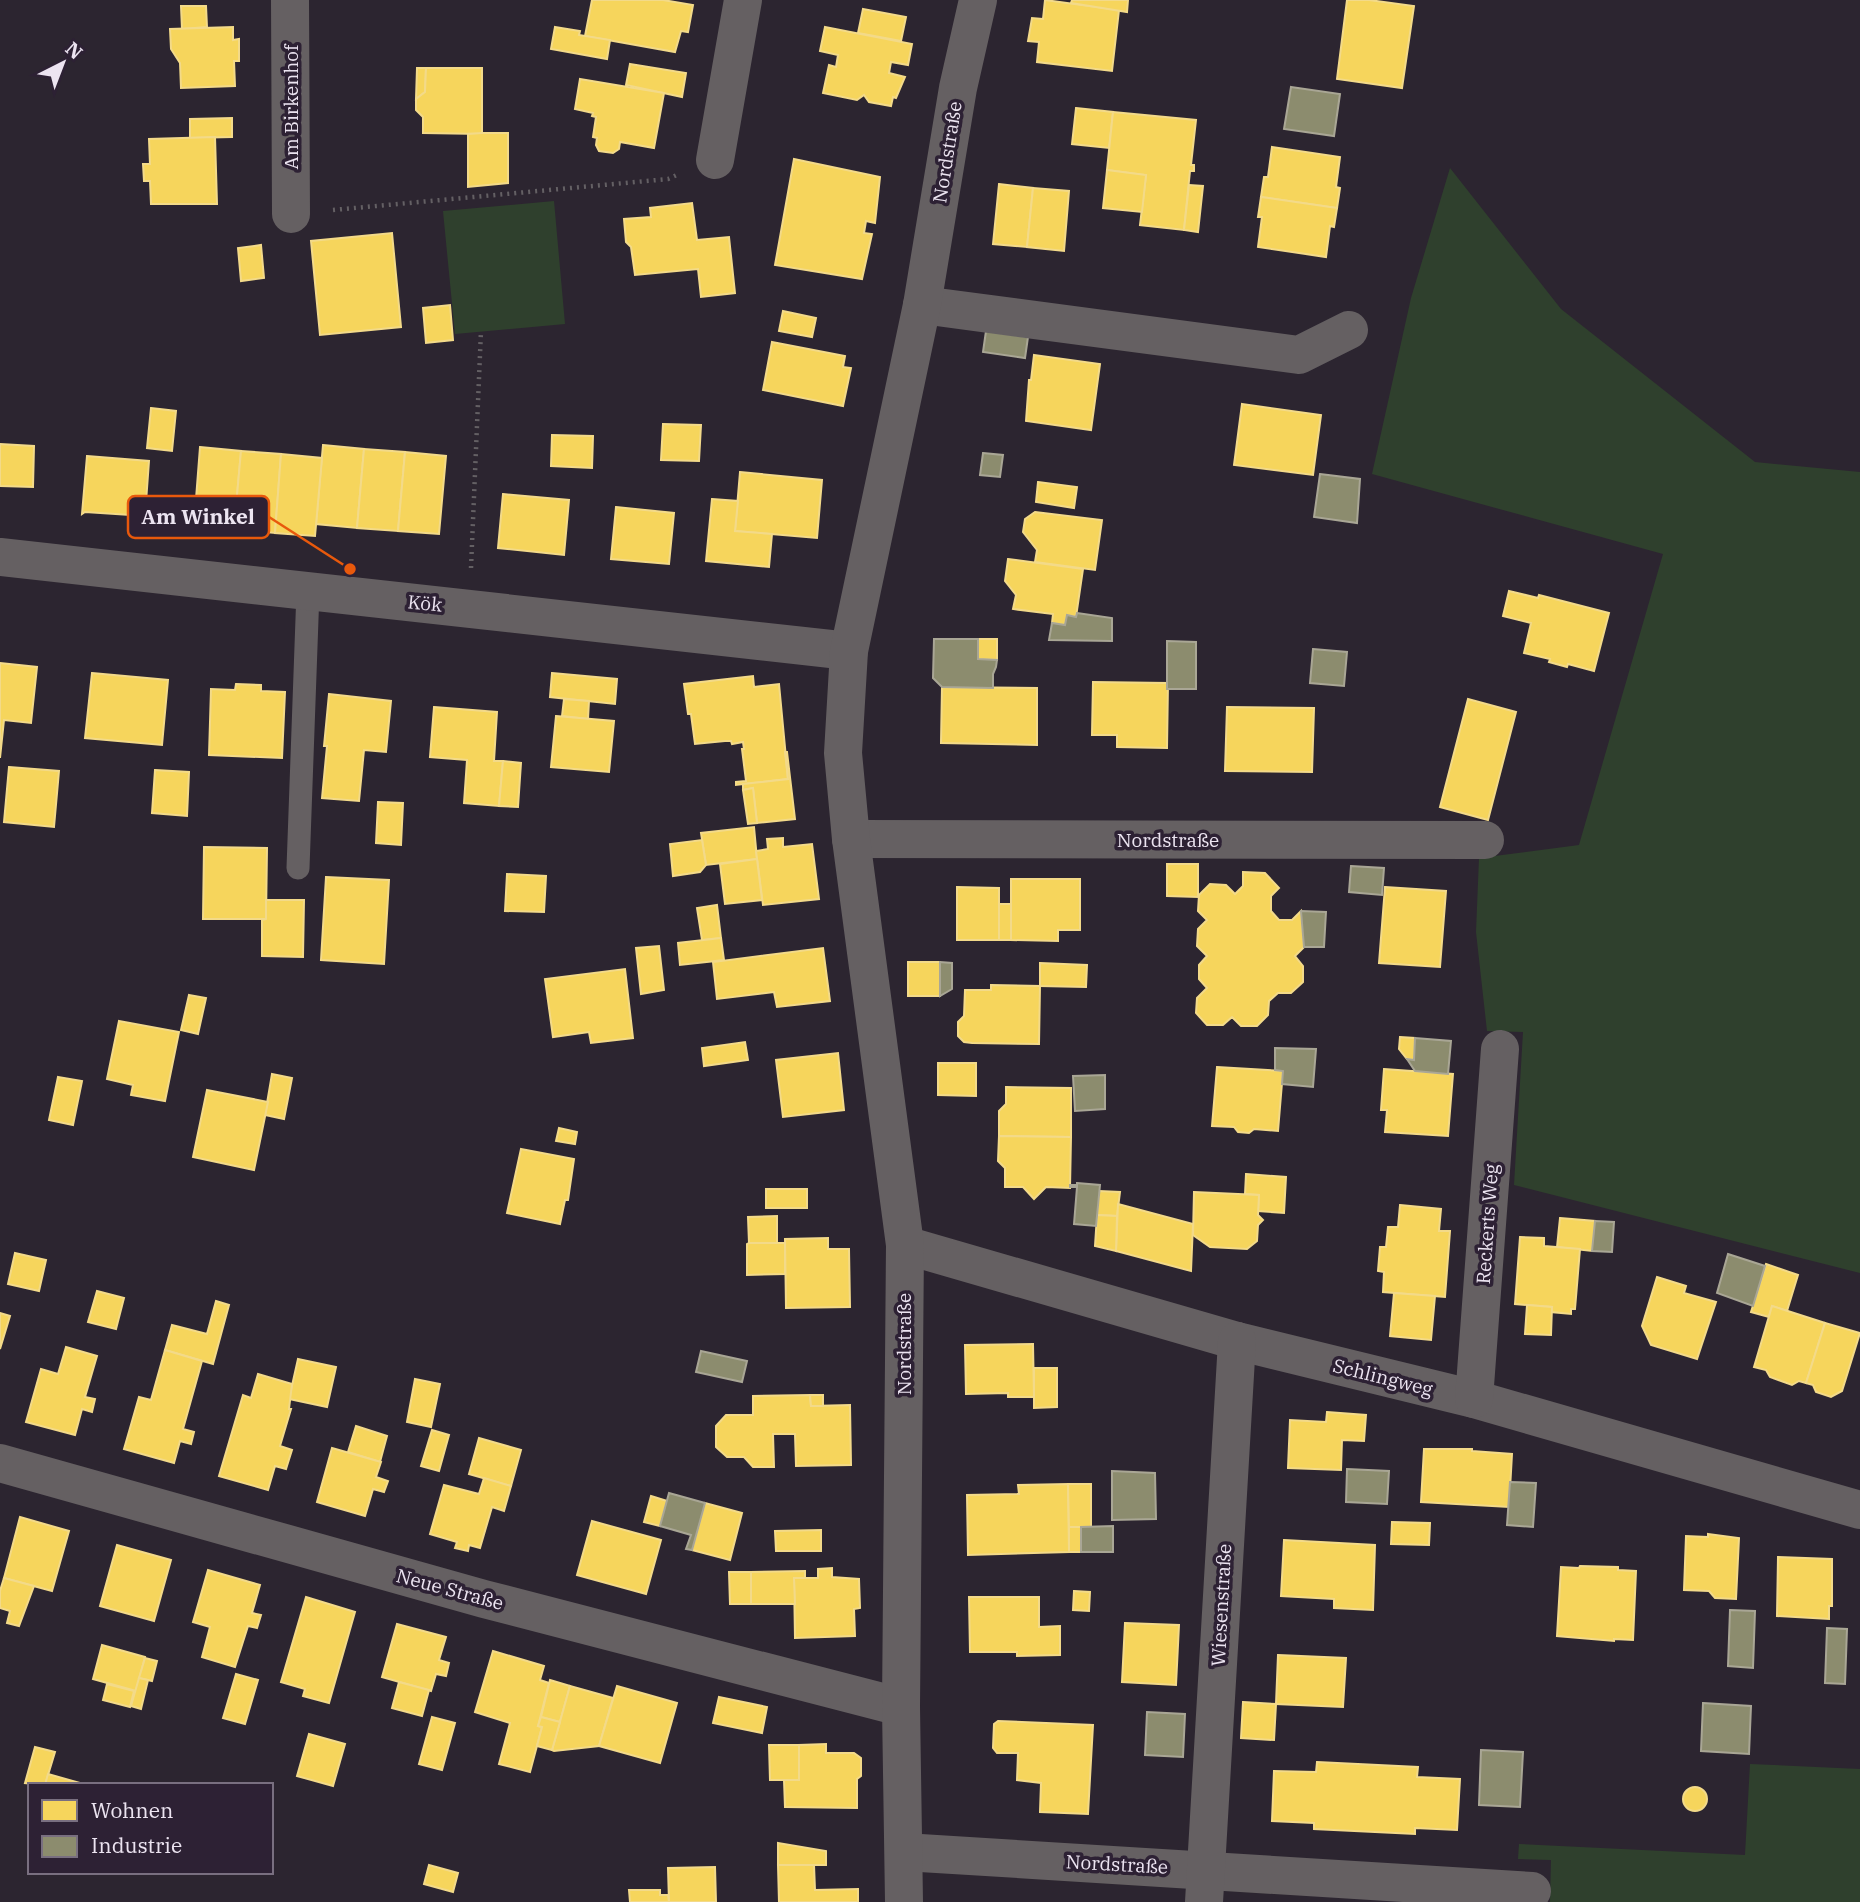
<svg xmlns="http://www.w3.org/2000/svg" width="1860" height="1902" viewBox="0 0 1860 1902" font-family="'IBM Plex Serif',serif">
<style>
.green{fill:#2f402d}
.homes{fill:#f6d55c;stroke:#f3da89;stroke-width:2}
.industry{fill:#8c8c6e;stroke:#a9a695;stroke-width:2}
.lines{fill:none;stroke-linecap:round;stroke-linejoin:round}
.path{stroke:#646064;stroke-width:4.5;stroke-dasharray:2 5;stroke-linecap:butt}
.service{stroke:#656062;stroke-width:23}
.minor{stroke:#656062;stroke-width:38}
.labels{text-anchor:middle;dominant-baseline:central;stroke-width:7;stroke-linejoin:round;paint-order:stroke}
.street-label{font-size:19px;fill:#ece4f1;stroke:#2d2134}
.leader{fill:none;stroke:#e8590c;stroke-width:2.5}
.callout-dot{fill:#e8590c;stroke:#2d2134;stroke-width:2.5}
.callout{fill:#2d2134;stroke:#e8590c;stroke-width:2.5}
.callout-label{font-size:21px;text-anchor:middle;font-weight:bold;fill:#ece4f1}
</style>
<rect width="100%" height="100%" fill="#2c2530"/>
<!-- green -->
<g class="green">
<path d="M1450,168l111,141 194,153 105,10v801l-346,-88 9,-153 -36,-1 -11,-99 3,-74 100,-13 84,-291 -291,-80 39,-176z"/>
<path d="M554,201l11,123 -110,10 -12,-123z"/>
<path d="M1750,1764l110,5v133h-310l1,-42 -33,-1 1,-15 226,11z"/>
</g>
<!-- homes -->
<g class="homes">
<path d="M592,0h71l30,5 -5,27 -7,-1 -6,21 -90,-16z"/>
<path d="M1045,0l74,10 -7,61 -75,-9 2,-20 -11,-1 4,-23 11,1z"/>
<path d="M1072,0h56l-1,12 -56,-9z"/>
<path d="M1347,0h22l45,6 -12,82 -65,-9z"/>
<path d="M181,6h25l1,21 -25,2z"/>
<path d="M863,9l43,8 -5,24 -43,-8z"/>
<path d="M233,27v13l6,-1v22h-5l1,25 -54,2 -1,-25 -9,-14 -1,-20z"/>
<path d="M555,27l25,4 -1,4 31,5 -3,19 -56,-10z"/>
<path d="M825,27l87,17 -4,21 -17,-3 -2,11 16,4 -9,21 -3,-1 -2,9 -22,-4 -5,-7 -7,5 -34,-7 6,-28 7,2 2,-12 -18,-4z"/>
<path d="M630,64l56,9 -4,24 -56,-12z"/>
<path d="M417,68h9l-1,24 -9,7z"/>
<path d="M426,68h56v66l-59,-1v-16l-7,-7v-11l9,-7z"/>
<path d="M580,79l84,14 -10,55 -34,-6 -1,7 -6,4 -14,-2 -3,-6 1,-7 -4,-1 3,-20 -4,-1 1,-3 -18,-4z"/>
<path d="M1076,108l37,4 -4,36 -37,-4z"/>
<path d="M1113,112l83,8 -5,45h3v6h-4l-6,59 -44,-5 6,-50 -39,-5z"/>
<path d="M232,118v19l-42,1v-19z"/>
<path d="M482,133h26v50l-40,4v-53z"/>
<path d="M215,137l2,67h-66l-1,-23h-6l-1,-17h7l-1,-25z"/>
<path d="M1272,147l68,10 -4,30 4,1 -3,20 -76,-11 3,-20h4z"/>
<path d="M794,159l86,18 -5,46 -9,-2 -2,12 8,1 -10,45 -87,-14z"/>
<path d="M1107,170l39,5 -4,37 -39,-4z"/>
<path d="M999,184l34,4 -6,59 -34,-3z"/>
<path d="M1189,185l14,1 -5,46 -14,-2z"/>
<path d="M1033,188l36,3 -5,60 -37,-4z"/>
<path d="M1261,197l76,11 -3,19 -4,-1 -4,31 -68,-10 4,-30h-4z"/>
<path d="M692,203l5,37 32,-3 6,56 -34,4 -3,-28 -63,6 -4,-28 -5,-5 -2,-23 27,-2 -1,-9z"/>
<path d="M392,233l9,94 -81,8 -9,-94z"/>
<path d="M261,245l3,33 -23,3 -3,-33z"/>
<path d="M450,305l3,35 -27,3 -3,-35z"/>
<path d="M783,311l33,7 -4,19 -33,-6z"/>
<path d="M772,342l73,14 -2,11 8,1 -8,38 -80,-16z"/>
<path d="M1034,355l66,9 -9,66 -65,-9 3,-41h2z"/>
<path d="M1242,404l79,11 -8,60 -79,-10z"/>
<path d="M151,408l25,3 -4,40 -25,-3z"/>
<path d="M663,424l38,1 -2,36 -38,-1z"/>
<path d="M552,435l41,1 -1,32 -41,-2z"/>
<path d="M0,444l34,2 -1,41 -33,-1z"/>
<path d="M323,445l41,4 -7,79 -41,-4z"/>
<path d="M200,447l41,4 -7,78 -40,-4z"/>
<path d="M364,449l41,3 -7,79 -41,-3z"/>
<path d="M241,451l40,3 -6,79 -41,-4z"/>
<path d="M405,452l41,4 -7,78 -41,-3z"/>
<path d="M281,454l41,4 -7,78 -40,-3z"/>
<path d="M87,456l62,5 -4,55 -60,-4 -3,2z"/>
<path d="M740,472l82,8 -5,58 -82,-7z"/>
<path d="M1038,482l39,5 -3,21 -38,-6z"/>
<path d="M503,494l66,6 -5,55 -66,-7z"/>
<path d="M712,499l26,2 -3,30 37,3 -3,33 -63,-6z"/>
<path d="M616,507l58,6 -5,51 -58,-5z"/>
<path d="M1035,512l67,8 -7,50 -60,-8 2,-12 -14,-18 2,-13z"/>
<path d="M1008,559l75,10 -7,48 -9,-2 -2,10 -13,-2 1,-9 -40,-5 3,-14 -11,-14z"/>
<path d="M1509,591l29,7 1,-3 70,18 -15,58 -26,-7 -1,3 -18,-5 1,-3 -26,-6 7,-30 -28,-7z"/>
<path d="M978,639h19v21l-19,-1z"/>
<path d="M0,663l37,4 -6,56 -27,-3 -4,38z"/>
<path d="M92,673l76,7 -6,65 -77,-7z"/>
<path d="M552,673l65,6 -2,25 -65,-7z"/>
<path d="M753,676l1,11 25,-3 9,95 -52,6v-3l10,-1 -4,-32h2l-1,-7 -11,2 -1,-3h-6l-30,3 -4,-30h-3l-4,-30z"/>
<path d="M1093,682l75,1 -1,65 -50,-1v-12h-25z"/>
<path d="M236,684l25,1v6l24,1 -3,66 -73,-3 2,-66 24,1z"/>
<path d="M942,687l95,1v57l-96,-2z"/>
<path d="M329,694l62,7 -5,51 -22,-2 -5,51 -37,-3 5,-52h-3z"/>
<path d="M564,699l25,2 -1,18 -26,-3z"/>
<path d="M1468,699l48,13 -28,108 -48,-13z"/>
<path d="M434,707l63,5 -3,49h9l-4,45 -35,-3 3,-43 -37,-3z"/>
<path d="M1227,707l87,1 -2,64 -87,-1z"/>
<path d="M556,716l58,5 -5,51 -58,-5z"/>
<path d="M785,752h2l8,67 -38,4 -4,-35 -10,2v-6l45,-5z"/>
<path d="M503,761l18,2 -3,44 -19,-1z"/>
<path d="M9,767l50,4 -5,56 -50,-5z"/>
<path d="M155,770l34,2 -2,44 -35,-3z"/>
<path d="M753,788l4,35 -9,1 -5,-34z"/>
<path d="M378,802l25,1 -2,42 -25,-2z"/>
<path d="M754,827l3,32 -51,6 -5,-32z"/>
<path d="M783,838v9l29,-3 7,55 -56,6 -7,-54 12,-2 -1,-10z"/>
<path d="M702,840l4,25 -6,7 -27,4 -3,-32z"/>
<path d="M204,847l63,1 -1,71h-63z"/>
<path d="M757,859l5,41 -37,4 -5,-40z"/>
<path d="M1167,864h31v33l-31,-1z"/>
<path d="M1243,872l22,1 14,15 -8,8v15l8,9h13l9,-9 3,36 -9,9 8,10v16l-12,11h-13l-9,8 -1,14 -11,11h-16l-9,-9 -9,8h-16l-11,-12 1,-15 10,-10 -8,-9v-14l8,-9 -10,-10 1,-17 9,-9 -9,-9 1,-16 11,-11 16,1 9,9 8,-8z"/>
<path d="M507,874l39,2 -2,36 -39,-1z"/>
<path d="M326,877l63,3 -5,84 -63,-4z"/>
<path d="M1011,879h69v51h-22v11l-47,-1z"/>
<path d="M957,887l42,1v52h-42z"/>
<path d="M1385,887l61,4 -6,76 -61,-4z"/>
<path d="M266,900h38l-1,57 -41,-1v-36l4,-1z"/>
<rect x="999" y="904" width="12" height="36"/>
<path d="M717,905l4,33 -19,2 -5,-32z"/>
<path d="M721,938l3,22 -44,5 -2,-22z"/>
<path d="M659,946l5,44 -23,4 -5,-46z"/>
<path d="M823,948l7,53 -53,6 -3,-15 -57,7 -4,-37z"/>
<rect x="908" y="962" width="32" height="34"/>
<path d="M1040,963l47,2 -1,22 -46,-1z"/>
<path d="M625,969l8,69 -42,5 -2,-11 -36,5 -8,-58z"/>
<path d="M991,985l49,1 -1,58 -67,-1 -8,-1 -6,-6v-14l6,-6 1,-26h26z"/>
<path d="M189,995l17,3 -8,36 -17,-4z"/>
<path d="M119,1021l60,11 -14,69 -34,-6 2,-10 -26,-6z"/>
<path d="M1400,1037l15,1 -1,22 -7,-1 -8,-10z"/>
<path d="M745,1042l3,18 -44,6 -2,-18z"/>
<path d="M838,1053l6,57 -61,7 -7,-57z"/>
<path d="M938,1063h38v33l-38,-1z"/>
<path d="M1217,1067l66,4 -5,60 -24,-2 -5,4 -11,-1 -4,-5 -22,-1z"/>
<path d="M1384,1069l69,5 -5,62 -63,-4 2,-22h-6z"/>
<path d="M272,1074l20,4 -8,41 -19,-4z"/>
<path d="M58,1077l24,4 -9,44 -24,-5z"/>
<path d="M1006,1087l65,1v49l-72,-1v-25l7,-7z"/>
<path d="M207,1090l61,12 -14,68 -61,-13z"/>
<path d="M559,1128l18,4 -2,12 -19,-3z"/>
<path d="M999,1136l72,1 -1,51 -24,-1 -12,12 -11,-12h-18v-19l-7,-7z"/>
<path d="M521,1149l53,10 -6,41h-3l-5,24 -53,-11z"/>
<path d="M1246,1174l40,3 -2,36 -26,-2 1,-16 -14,-1z"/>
<rect x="766" y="1189" width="41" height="19"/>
<path d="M1099,1191l21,1 -3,24 -20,-1z"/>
<path d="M1194,1192l65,3 -1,20 5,5 -5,5 -1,16 -10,8 -37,-2 -17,-12z"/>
<path d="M1118,1204l75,20 -2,47 -75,-20z"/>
<path d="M1400,1205l41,4 -2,22h11l-5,66 -62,-5 1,-20 -6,-1 2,-24h6l2,-20h10z"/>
<path d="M1097,1215l20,1 -1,35 -21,-5z"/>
<path d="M777,1216v27h-28l-1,-26z"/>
<path d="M1560,1218l35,3 -3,30 -35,-4z"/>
<path d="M1520,1237l24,1v8l36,3 -5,60h-4v5l-20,-2 1,-5 -37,-3z"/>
<path d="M828,1238v11h21l1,58 -64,1 -1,-69z"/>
<path d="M749,1243h36v31l-38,1v-31z"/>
<path d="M15,1253l31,7 -7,31 -31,-7z"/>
<path d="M1766,1264l32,11 -11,36 -15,-5 -3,11 -18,-5z"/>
<path d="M1657,1277l29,9 -2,7 32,9 -19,57 -46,-14 -9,-19z"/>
<path d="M97,1291l27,7 -8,31 -28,-7z"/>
<path d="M1394,1293l41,3 -4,44 -41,-4z"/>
<path d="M216,1301l13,4 -16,59 -48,-14 7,-25 35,9z"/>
<path d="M1527,1305l25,2 -1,28 -26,-1z"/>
<path d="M1772,1306l53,17 -19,60 -7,-2 -7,4 -22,-8 -4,-7 -12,-3z"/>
<path d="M0,1313l10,3 -10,33z"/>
<path d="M1825,1323l35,10 -18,58 -11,6 -15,-5 -3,-7 -7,-2z"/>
<path d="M1033,1344l1,53h-26v-4l-42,1 -1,-49z"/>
<path d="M66,1347l31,9 -12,41 10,2 -3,13 -10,-3 -7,26 -49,-13 15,-53 17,5z"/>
<path d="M165,1350l37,11 -19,68 11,3 -3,12 -11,-3 -6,22 -50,-14 15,-52 12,3z"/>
<path d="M298,1359l38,8 -9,40 -38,-8z"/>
<path d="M1034,1368h23v39l-23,1z"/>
<path d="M258,1374l34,10 -3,25h2l-11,37 12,4 -6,19 -11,-3 -7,24 -49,-14 24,-81 8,3z"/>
<path d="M415,1379l25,5 -9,43 -24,-5z"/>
<path d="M810,1395l1,11 39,-1 1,60 -55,1 -1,-32h-22l1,33h-21l-9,-10h-17l-11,-10v-21l10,-11h27v-19z"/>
<path d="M810,1395h13v11h-12z"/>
<path d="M1327,1412l39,3 -2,26 -22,-1 -1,30 -53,-2 2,-48 36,2z"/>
<path d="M356,1426l31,10 -7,26 -32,-10z"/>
<path d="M432,1430l17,5 -10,36 -18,-5z"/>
<path d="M479,1438l42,12 -10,36 -42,-12z"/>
<path d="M332,1448l49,14 -5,15 12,4 -4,11 -11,-3 -8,27 -48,-14z"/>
<path d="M1424,1449h48v2l40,3 -3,53 -88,-5z"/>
<path d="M484,1478l27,8 -7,25 -12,-4 -12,41 -11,-3 -1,6 -13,-3 2,-6 -27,-8 14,-49 35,9z"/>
<path d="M1068,1484l1,68 -101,3 -1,-60 52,-1 -1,-9z"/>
<path d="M1068,1484h23v43h-22z"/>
<path d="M651,1496l16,5 -7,25 -16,-4z"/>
<path d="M705,1503l37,10 -12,47 -38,-10z"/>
<path d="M20,1517l49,14 -17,60 -48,-13z"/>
<path d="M592,1521l69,19 -15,54 -69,-19z"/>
<path d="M1392,1522l38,1 -1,22 -38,-1z"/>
<rect x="1069" y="1527" width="12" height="25"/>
<path d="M821,1530v21h-45l-1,-20z"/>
<path d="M1708,1534l31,4 -3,61 -21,-1 -6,-7 -25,-1 2,-54 22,1z"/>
<path d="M1284,1540l91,5 -2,65 -39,-2v-9l-53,-3z"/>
<path d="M117,1545l54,15 -17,61 -54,-15z"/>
<path d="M1778,1557l54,2v47h-3v13l-52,-3z"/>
<path d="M1580,1566l38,1v3l18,1 -3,69 -19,-1v2l-57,-5 4,-69 18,1z"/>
<path d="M832,1568v9l27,2 1,29 -6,1 1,27 -60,2 -1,-60h24v-9z"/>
<path d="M208,1570l52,15 -8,28 9,2 -4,13 -9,-2 -13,41 -33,-10 8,-30 -17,-5z"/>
<path d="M805,1571v7h-11l1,26h-44v-32z"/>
<path d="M729,1572h22v32h-21z"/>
<path d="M4,1578l30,8 -15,40 -12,-3 3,-12 -10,-3v-17z"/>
<path d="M1074,1591l16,1 -1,19 -16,-1z"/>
<path d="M306,1597l49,15 -26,91 -26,-7 2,-7 -24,-7z"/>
<path d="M969,1597h70v30l21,-1v29l-43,1v-4h-47z"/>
<path d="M1125,1623l54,2 -3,60 -54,-3z"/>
<path d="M397,1624l49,13 -7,23 10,3 -3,13 -10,-2 -5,17 -49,-14z"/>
<path d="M102,1645l43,12 -9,34 -43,-12z"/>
<path d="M493,1651l51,15 -4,14 9,3 -11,43 4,1 -12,45 -31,-8 11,-41 -35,-11z"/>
<path d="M1278,1655l68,3 -3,49 -67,-3z"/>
<path d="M145,1658l12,3 -5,20 -13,-3z"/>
<path d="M236,1674l22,6 -13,44 -22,-6z"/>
<path d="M139,1678l9,2 -7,29 -10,-3z"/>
<path d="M550,1680l20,6 -10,36 -19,-5z"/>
<path d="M399,1682l30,8 -7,26 -30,-8z"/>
<path d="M107,1684l27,7 -4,16 -27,-7z"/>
<path d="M570,1686l43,12 -14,48 -45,5 -2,-1z"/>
<path d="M617,1686l60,17 -17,60 -61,-17z"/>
<path d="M719,1697l48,10 -5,26 -49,-10z"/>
<path d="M1243,1702l33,2 -2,36 -33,-2z"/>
<path d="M432,1717l23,6 -13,47 -23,-6z"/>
<path d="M541,1717l19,5 -8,28 -15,-4 5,-19 -4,-1z"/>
<path d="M998,1721l95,4 -5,89 -48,-2 1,-29 -24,-3 1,-27h-21l-4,-5 1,-24z"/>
<path d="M309,1734l36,10 -12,42 -36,-10z"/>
<path d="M826,1744v9h28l7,5v18l-4,3v29l-72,-1 -1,-27h15v-35z"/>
<path d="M769,1745h30v35h-29z"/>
<path d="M35,1747l20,5 -10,33 -20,-2z"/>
<path d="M1317,1762l101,5 -1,10 43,2 -3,51 -42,-2v6l-101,-5v-6l-42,-2 2,-50 42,1z"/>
<path d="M48,1774l39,11h-42z"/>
<circle cx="1695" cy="1799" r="12"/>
<path d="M778,1843l48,8v14h-48z"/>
<path d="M429,1865l29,8 -5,19 -29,-8z"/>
<path d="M778,1865h36l1,25 43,-1v13h-79z"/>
<path d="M715,1867l1,35h-47l-1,-34z"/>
<path d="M629,1890h31v5h8l1,7h-39z"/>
</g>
<!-- industry -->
<g class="industry">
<path d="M1291,87l49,7 -6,42 -50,-7z"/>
<path d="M986,331l42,6 -3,21 -42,-6z"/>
<path d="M983,453l20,2 -3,22 -20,-2z"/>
<path d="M1320,474l40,5 -3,44 -43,-6z"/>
<path d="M1077,613l35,5v23l-63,-1 3,-17 13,2 2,-10 9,2z"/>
<path d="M934,639h44v20l19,1 -1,7 -3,7v14l-51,-1 -9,-9z"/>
<path d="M1167,641l29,1v47h-29z"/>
<path d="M1313,649l34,3 -3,34 -34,-3z"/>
<path d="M1351,866l33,2 -2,27 -33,-3z"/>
<path d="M1301,911l25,1 -2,35h-20z"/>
<path d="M940,962l12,1v26l-12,7z"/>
<path d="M1415,1038l36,3 -3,33 -33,-3 -8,-12 7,1z"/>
<path d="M1275,1048l41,1 -3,38 -31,-3 1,-13 -8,-1z"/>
<path d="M1105,1075v34l-30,2 -2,-35z"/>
<path d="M1077,1183l23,2 -4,41 -22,-2 3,-37h-7v-2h7z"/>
<path d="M1595,1221l19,1 -2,30 -20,-1z"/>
<path d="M1728,1254l37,12 -12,40 -36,-13z"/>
<path d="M701,1351l46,10 -5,21 -46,-10z"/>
<path d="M1347,1469l42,2 -2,33 -41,-2z"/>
<path d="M1112,1471l43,2 1,46 -44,1z"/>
<path d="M1510,1482l26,1 -3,44 -26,-2z"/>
<path d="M669,1493l36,10 -13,47 -6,-1 5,-14 -31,-9z"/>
<path d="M1113,1526v26h-32v-25z"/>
<path d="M1730,1610l25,1 -2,57 -25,-2z"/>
<path d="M1827,1628l20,1 -2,55 -20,-1z"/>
<path d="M1703,1703l48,3 -2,48 -48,-3z"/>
<path d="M1147,1712l38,2 -2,43 -38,-2z"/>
<path d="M1481,1750l42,2 -3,55 -41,-2z"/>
</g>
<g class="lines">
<!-- path -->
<g class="path">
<path d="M333,210l335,-31 11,-5"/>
<path d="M471,568l10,-237"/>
</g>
<!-- service -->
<path class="service" d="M298,868l10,-277"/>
<!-- minor -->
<g class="minor">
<path d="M290,0l1,214"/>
<path d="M715,160l28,-160"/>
<path d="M922,305l377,50 50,-25"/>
<path d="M0,557l849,94"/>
<path d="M851,839l634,1"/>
<path d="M905,1245l332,96 237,58 386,111"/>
<path d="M1474,1399l26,-350"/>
<path d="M0,1463l484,136 417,108"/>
<path d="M904,1852l628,39"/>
<path d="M904,1902l-3,-195 4,-462 -54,-406 -8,-86 6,-102 73,-346 36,-217 20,-88"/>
<path d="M1204,1902l33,-561"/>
</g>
</g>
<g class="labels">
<!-- street labels -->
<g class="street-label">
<text transform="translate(291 107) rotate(-90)">Am Birkenhof</text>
<text transform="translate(947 152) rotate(-81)">Nordstraße</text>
<text transform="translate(425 603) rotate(6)">Kök</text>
<text x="1168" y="840">Nordstraße</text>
<text transform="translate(1487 1224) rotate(-86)">Reckerts Weg</text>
<text transform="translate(904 1344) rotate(-90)">Nordstraße</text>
<text transform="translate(1383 1377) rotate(14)">Schlingweg</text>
<text transform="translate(450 1589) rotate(15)">Neue Straße</text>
<text transform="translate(1221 1605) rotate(-87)">Wiesenstraße</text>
<text transform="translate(1117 1864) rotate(3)">Nordstraße</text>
</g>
</g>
<!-- callouts -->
<path class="leader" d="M350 569L269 517"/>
<circle class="callout-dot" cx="350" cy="569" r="7"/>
<rect class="callout" x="128" y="496" width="141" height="42" rx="7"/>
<g class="callout-label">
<text x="198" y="524">Am Winkel</text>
</g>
<!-- legend -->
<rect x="28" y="1783" width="245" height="91" fill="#2d2134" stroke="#796f80" stroke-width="2"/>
<rect x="42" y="1800" width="35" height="21" fill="#f6d55c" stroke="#796f80" stroke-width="2"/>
<text x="91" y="1818" font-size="21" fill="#ece4f1">Wohnen</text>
<rect x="42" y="1836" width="35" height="21" fill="#8c8c6e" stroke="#796f80" stroke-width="2"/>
<text x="91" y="1853" font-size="21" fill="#ece4f1">Industrie</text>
<!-- north arrow -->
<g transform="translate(63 63) rotate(42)" stroke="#2d2134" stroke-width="5" paint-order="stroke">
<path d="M0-5L12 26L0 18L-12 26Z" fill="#ece4f1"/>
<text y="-10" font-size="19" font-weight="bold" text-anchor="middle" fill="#ece4f1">N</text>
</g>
</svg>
